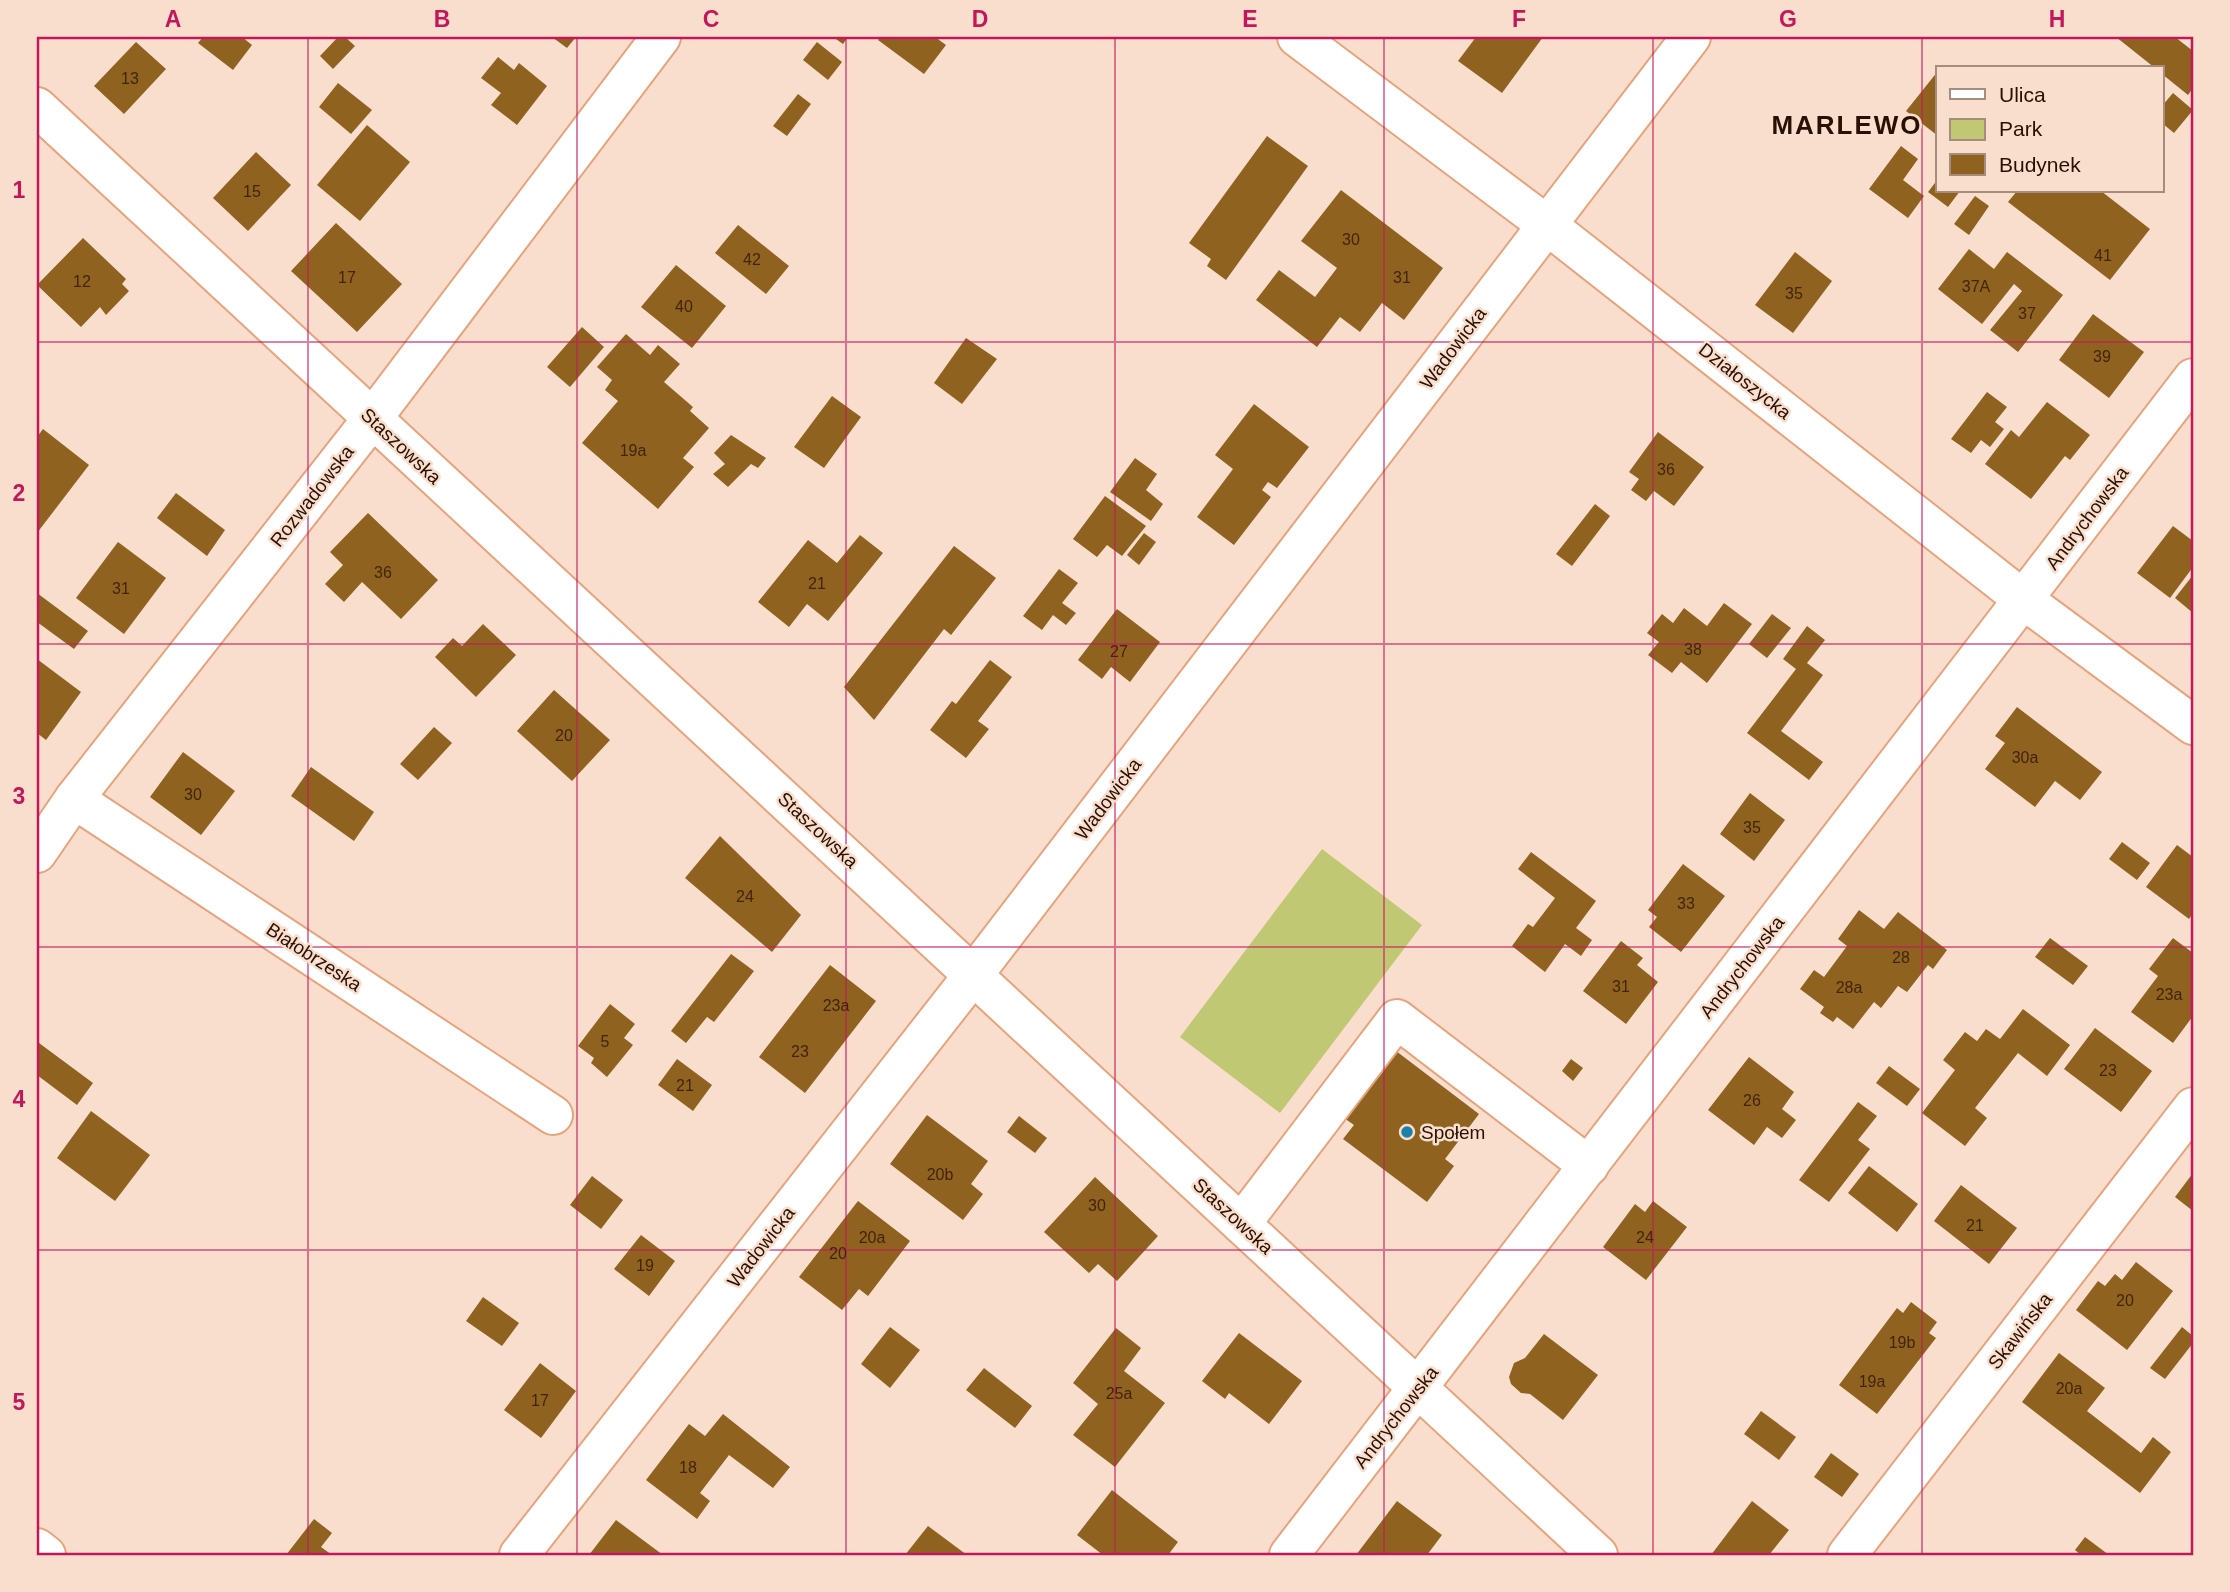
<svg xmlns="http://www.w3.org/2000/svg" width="2230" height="1592" viewBox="0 0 2230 1592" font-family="Helvetica,sans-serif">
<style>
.green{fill:#c1c873}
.building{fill:#8f6220}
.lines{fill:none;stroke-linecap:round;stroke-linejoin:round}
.minor-casing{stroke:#e7a47c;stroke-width:42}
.minor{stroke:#fff;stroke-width:38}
.grid{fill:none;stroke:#c2185b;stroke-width:2;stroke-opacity:0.55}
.poi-dot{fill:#1b81ab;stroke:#fadecd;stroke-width:2.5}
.labels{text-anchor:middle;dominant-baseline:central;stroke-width:5;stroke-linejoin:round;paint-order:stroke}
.number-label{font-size:16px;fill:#42240a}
.street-label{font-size:19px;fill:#281002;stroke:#fadecd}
.poi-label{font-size:19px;fill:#281002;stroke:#fadecd;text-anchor:start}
.district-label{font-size:26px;font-weight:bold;letter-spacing:2px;fill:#281002;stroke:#fadecd}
.neatline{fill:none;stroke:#c2185b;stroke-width:2.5}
.grid-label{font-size:23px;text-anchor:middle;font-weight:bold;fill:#c2185b}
</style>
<rect width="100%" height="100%" fill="#fadecd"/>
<!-- green -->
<path class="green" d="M1322,849l100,76 -142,188 -100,-76z"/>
<!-- building -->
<g class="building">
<path d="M203,37h39l10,8 -19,25 -35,-27z"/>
<path d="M338,37h7l10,9 -22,23 -13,-13z"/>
<path d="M552,37h24l-9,11z"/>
<path d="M833,37h15l-5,7z"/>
<path d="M881,37h54l11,8 -22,29 -46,-34z"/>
<path d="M1476,37h67l-41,56 -44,-32z"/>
<path d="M2116,37h59l18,14v37l-5,7 -26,-21v-6h-7z"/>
<path d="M136,42l30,27 -42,45 -30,-28z"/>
<path d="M817,42l25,20 -14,18 -25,-20z"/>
<path d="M498,57l16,13 5,-7 28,23 -30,39 -26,-20 10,-12 -20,-15z"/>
<path d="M1938,71v65l-32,-25z"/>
<path d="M338,83l34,27 -21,24 -32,-27z"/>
<path d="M2173,93l20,17 -19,23 -12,-10v-17z"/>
<path d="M798,94l13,10 -24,32 -14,-10z"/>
<path d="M367,125l43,37 -50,59 -43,-36z"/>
<path d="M1267,136l41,30 -82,114 -19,-14 4,-7 -22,-16z"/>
<path d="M1901,146l17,13 -15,21 21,16 -16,22 -39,-29z"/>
<path d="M256,152l35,33 -43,46 -35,-33z"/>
<path d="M1938,179v12h22l-12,16 -20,-15z"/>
<path d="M1341,190l102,78 -39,52 -22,-17 -22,29 -20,-15 -23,30 -61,-47 23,-30 36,27 22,-29 -36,-27z"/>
<path d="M2017,191h84l49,38 -40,51 -102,-78z"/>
<path d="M1975,196l14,10 -20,29 -15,-11z"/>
<path d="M336,223l66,61 -45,48 -66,-61z"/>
<path d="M738,225l51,41 -23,28 -51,-41z"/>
<path d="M83,238l43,41 -4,5 7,7 -23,24 -6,-8 -19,20 -44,-42z"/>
<path d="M1969,249l25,20 13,-17 56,43 -45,57 -28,-22 32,-39 -8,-7 -32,40 -44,-35z"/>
<path d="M1795,252l37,29 -39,52 -38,-28z"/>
<path d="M676,265l50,41 -34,42 -51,-41z"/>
<path d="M2093,314l51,38 -35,46 -50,-38z"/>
<path d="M582,327l22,20 -34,40 -23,-20z"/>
<path d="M626,334l24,21 8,-10 22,19 -16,18 29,25 -3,4 19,17 -26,30 11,9 -36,42 -76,-66 36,-42 -13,-11 7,-10 -15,-13z"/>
<path d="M966,338l31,21 -35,45 -28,-21z"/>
<path d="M1987,392l20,15 -12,15 9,7 -14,18 -9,-7 -10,13 -20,-14z"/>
<path d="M832,396l29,21 -37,51 -30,-21z"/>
<path d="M2047,402l43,33 -20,25 -5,-4 -34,43 -46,-35 26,-34 8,7z"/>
<path d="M1254,404l55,43 -32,41 -9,-6 -6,8 9,7 -37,48 -37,-28 36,-48 -18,-14z"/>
<path d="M43,429l46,36 -52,68v-96z"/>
<path d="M1658,432l46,35 -30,39 -20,-15 -8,10 -15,-11 8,-11 -10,-7z"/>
<path d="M731,435l35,23 -8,10 -7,-4 -23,23 -15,-13 12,-10 -11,-11z"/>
<path d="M1135,458l22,16 -11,16 17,14 -12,17 -41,-29z"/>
<path d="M176,493l49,37 -18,26 -50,-38z"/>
<path d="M1105,496l41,30 -24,30 -15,-11 -10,12 -24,-18z"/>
<path d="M1595,504l15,12 -38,50 -16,-12z"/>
<path d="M368,513l70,67 -37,39 -39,-37 -18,20 -19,-18 18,-19 -13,-13z"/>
<path d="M2173,526l20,15v26l-23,31 -33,-25z"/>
<path d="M1144,533l12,9 -17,23 -12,-10z"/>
<path d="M860,535l23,18 -55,68 -21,-17 -18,23 -31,-25 50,-62 29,23z"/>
<path d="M118,542l48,36 -42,56 -48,-36z"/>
<path d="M954,546l42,32 -45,57 -7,-6 -70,91 -30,-33z"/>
<path d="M1059,569l19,14 -16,20 14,10 -10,12 -13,-10 -11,15 -19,-14z"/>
<path d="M2193,575v38l-18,-15z"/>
<path d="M37,593l51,38 -14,18 -37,-27z"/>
<path d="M1724,603l28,21 -45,59 -26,-21 -9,11 -24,-18 11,-13 -12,-9 15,-19 11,9 11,-15 23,18z"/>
<path d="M1117,609l43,33 -30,40 -19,-15 -9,12 -24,-19z"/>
<path d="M1772,614l19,14 -24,30 -18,-14z"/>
<path d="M483,624l33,31 -40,42 -41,-40 18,-19 9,8z"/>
<path d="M1807,626l18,14 -18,23 16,12 -42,56 42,31 -14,18 -62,-47 49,-64 -13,-10z"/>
<path d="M37,659l44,33 -35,48 -9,-7z"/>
<path d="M990,660l22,17 -34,44 11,8 -23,29 -36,-28 22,-29 4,3z"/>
<path d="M554,690l56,50 -38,41 -55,-50z"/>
<path d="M2017,707l85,65 -22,28 -25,-19 -20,26 -50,-38 20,-26 -10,-7z"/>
<path d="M434,727l18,16 -34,37 -18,-16z"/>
<path d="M183,752l52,39 -34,44 -51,-38z"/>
<path d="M311,767l63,45 -20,29 -63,-45z"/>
<path d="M1750,793l35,27 -31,41 -34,-27z"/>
<path d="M720,836l81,79 -29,37 -87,-74z"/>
<path d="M2122,842l28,21 -13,17 -28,-21z"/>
<path d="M2177,845l16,12v56l-4,6 -43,-32z"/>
<path d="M1531,852l65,49 -20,27 16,12 -11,16 -16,-12 -20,28 -33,-26 16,-22 5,3 22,-29 -37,-29z"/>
<path d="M1683,864l42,32 -44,56 -32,-25 8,-10 -9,-7z"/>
<path d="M1859,910l25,19 14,-17 49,38 -14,19 -5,-4 -21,27 -9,-6 -17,22 -7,-6 -21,27 -16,-12 -4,5 -13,-9 4,-6 -24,-18 14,-19 10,7 23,-31 -9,-7z"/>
<path d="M2050,938l38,28 -15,19 -38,-28z"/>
<path d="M2173,938l20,15v63l-20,27 -42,-31 27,-36 -9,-7z"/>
<path d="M1621,941l22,17 -6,7 21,17 -32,42 -43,-33z"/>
<path d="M731,954l23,17 -40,51 -7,-5 -21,26 -15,-12z"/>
<path d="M830,965l46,36 -71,92 -46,-36z"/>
<path d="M610,1004l25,20 -11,14 9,7 -26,32 -16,-14 3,-5 -16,-12z"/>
<path d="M2023,1009l47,36 -23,31 -29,-23 -43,55 12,10 -22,28 -43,-33 33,-43 -12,-10 22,-28 12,9 9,-12 14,10z"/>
<path d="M2095,1028l57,43 -31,41 -57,-43z"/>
<path d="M39,1043l54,40 -16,22 -40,-30z"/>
<path d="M1396,1051l83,63 -34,45 9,7 -27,36 -84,-63 11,-14 -10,-7z"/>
<path d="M1749,1057l45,35 -12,17 14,11 -14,18 -15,-11 -13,18 -46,-35z"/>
<path d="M677,1059l35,26 -19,26 -35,-26z"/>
<path d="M1571,1059l12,9 -10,13 -11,-10z"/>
<path d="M1889,1066l31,23 -13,17 -31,-23z"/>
<path d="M1858,1102l19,14 -19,24 12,9 -41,53 -30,-22z"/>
<path d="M91,1111l59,44 -35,46 -58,-43z"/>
<path d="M927,1115l61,46 -17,23 12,10 -20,26 -73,-56z"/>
<path d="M1019,1116l28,22 -12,15 -28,-21z"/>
<path d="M1869,1166l49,38 -21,28 -49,-39z"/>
<path d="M2193,1173v38l-18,-14z"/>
<path d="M592,1176l31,24 -22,29 -31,-24z"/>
<path d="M1095,1177l63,59 -41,45 -19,-17 -9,9 -45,-41z"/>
<path d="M1961,1185l56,43 -28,36 -55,-43z"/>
<path d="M858,1201l52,40 -42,55 -9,-7 -17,21 -43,-33z"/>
<path d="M1653,1201l34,26 -41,53 -43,-33 32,-43 10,8z"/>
<path d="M641,1235l34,26 -26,35 -35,-27z"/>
<path d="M2136,1262l37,29 -46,59 -51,-40 22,-29 7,5 10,-12 7,6z"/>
<path d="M483,1297l36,26 -17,23 -36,-25z"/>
<path d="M1911,1302l26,20 -8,11 7,5 -59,76 -38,-29 58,-77 6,5z"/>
<path d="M890,1327l30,23 -30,38 -29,-24z"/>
<path d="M2182,1327l11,9v7l-28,36 -15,-11z"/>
<path d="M1116,1328l25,20 -17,23 41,32 -50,64 -42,-32 25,-31 -25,-21z"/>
<path d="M1239,1333l63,48 -33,43 -40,-31 -4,6 -23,-18z"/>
<path d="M1544,1334l54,41 -35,45 -33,-26 -9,-1 -10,-9 -2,-7 5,-14 11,-5z"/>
<path d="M2059,1353l46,35 -18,23 54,42 12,-16 18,15 -31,41 -118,-91z"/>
<path d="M540,1363l36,28 -35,47 -37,-28z"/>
<path d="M984,1368l48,38 -17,22 -49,-38z"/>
<path d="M1761,1411l35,26 -17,23 -35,-26z"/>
<path d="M723,1414l67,53 -17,21 -44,-33 -29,38 10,8 -13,18 -51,-39 43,-56 16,12z"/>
<path d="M1831,1453l28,21 -17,23 -28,-20z"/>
<path d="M1112,1490l66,52 -10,13h-65l-26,-20z"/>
<path d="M1397,1501l45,34 -15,20h-71z"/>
<path d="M1752,1501l37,29 -20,25h-58z"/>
<path d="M314,1519l18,14 -11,14 11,8h-46z"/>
<path d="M616,1520l47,35h-74z"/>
<path d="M928,1526l39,29h-62z"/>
<path d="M2085,1537l24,18h-28l-6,-5z"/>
</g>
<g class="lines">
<!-- minor casing -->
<g class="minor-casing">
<g id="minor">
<path d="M1297,37l250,188 477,375 169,125"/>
<path d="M37,107l1561,1448"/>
<path d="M74,799l479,316"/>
<path d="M37,853l37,-54 298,-380 289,-382"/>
<path d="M1241,1224l156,-205 192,147"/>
<path d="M37,1548l9,7"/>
<path d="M519,1555l455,-581 717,-937"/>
<path d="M1289,1555l904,-1177"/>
<path d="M1847,1555l346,-448"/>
</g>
</g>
<!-- minor -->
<use href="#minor" class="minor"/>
</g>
<!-- grid -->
<path class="grid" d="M308,37v1518M577,37v1518M846,37v1518M1115,37v1518M1384,37v1518M1653,37v1518M1922,37v1518M37,342h2156M37,644h2156M37,947h2156M37,1250h2156"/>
<!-- markers -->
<circle class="poi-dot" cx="1407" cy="1132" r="7"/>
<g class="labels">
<!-- number labels -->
<g class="number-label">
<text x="130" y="78">13</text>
<text x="252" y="191">15</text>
<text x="1351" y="239">30</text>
<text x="2103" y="255">41</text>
<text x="752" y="259">42</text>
<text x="347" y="277">17</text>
<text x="1402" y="277">31</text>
<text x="82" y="281">12</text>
<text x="1976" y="286">37A</text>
<text x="1794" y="293">35</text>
<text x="684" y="306">40</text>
<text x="2027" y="313">37</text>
<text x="2102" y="356">39</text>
<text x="633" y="450">19a</text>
<text x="1666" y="469">36</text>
<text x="383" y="572">36</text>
<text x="817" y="583">21</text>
<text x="121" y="588">31</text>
<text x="1693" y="649">38</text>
<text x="1119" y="651">27</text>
<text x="564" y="735">20</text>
<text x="2025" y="757">30a</text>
<text x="193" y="794">30</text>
<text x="1752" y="827">35</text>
<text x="745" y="896">24</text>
<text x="1686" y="903">33</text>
<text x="1901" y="957">28</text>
<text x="1621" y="986">31</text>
<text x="1849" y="987">28a</text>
<text x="2169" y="994">23a</text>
<text x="836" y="1005">23a</text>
<text x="605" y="1041">5</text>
<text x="800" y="1051">23</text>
<text x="2108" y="1070">23</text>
<text x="685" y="1085">21</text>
<text x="1752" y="1100">26</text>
<text x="940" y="1174">20b</text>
<text x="1097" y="1205">30</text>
<text x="1975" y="1225">21</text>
<text x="872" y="1237">20a</text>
<text x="1645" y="1237">24</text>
<text x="838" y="1253">20</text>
<text x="645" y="1265">19</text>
<text x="2125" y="1300">20</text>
<text x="1902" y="1342">19b</text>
<text x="1872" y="1381">19a</text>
<text x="2069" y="1388">20a</text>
<text x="1119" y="1393">25a</text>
<text x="540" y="1400">17</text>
<text x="688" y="1467">18</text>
</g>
<!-- street labels -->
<g class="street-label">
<text transform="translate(1453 348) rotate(-53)">Wadowicka</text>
<text transform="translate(1745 381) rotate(38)">Działoszycka</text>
<text transform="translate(401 446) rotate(43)">Staszowska</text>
<text transform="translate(312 496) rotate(-52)">Rozwadowska</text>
<text transform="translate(2087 518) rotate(-53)">Andrychowska</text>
<text transform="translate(1108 799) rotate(-53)">Wadowicka</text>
<text transform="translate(818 830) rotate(43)">Staszowska</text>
<text transform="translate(314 957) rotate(33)">Białobrzeska</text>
<text transform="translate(1742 967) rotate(-52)">Andrychowska</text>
<text transform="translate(1233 1216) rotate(43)">Staszowska</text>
<text transform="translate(761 1247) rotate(-52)">Wadowicka</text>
<text transform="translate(2020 1331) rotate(-52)">Skawińska</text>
<text transform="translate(1396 1417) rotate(-52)">Andrychowska</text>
</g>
<!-- poi labels -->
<g class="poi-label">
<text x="1421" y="1132">Społem</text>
</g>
<!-- district labels -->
<g class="district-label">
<text x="1847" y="125">MARLEWO</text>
</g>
</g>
<!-- border -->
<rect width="2230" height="1592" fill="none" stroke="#fadecd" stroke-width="77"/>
<!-- legend -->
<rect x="1936" y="66" width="228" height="126" fill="#fadecd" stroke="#a68c7c" stroke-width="2"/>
<rect x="1950" y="89" width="35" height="10" fill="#ffffff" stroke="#a68c7c" stroke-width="2"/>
<text x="1999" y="102" font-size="21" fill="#281002">Ulica</text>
<rect x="1950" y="119" width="35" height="21" fill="#c1c873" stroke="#a68c7c" stroke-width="2"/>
<text x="1999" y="136" font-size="21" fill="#281002">Park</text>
<rect x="1950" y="154" width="35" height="21" fill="#8f6220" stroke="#a68c7c" stroke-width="2"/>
<text x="1999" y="172" font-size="21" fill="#281002">Budynek</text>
<rect x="38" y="38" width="2154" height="1516" class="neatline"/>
<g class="grid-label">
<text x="173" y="27">A</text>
<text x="442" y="27">B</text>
<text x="711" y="27">C</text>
<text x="980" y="27">D</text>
<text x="1250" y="27">E</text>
<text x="1519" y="27">F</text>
<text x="1788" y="27">G</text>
<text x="2057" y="27">H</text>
<text x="19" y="198">1</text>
<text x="19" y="501">2</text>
<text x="19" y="804">3</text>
<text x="19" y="1107">4</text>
<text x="19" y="1410">5</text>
</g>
</svg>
